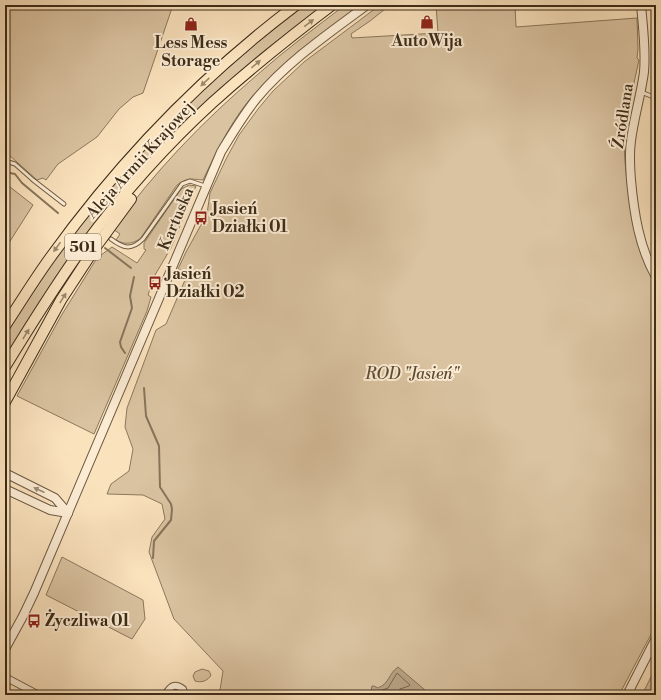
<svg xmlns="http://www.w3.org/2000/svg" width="661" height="700" viewBox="0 0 661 700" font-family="'Libre Bodoni',serif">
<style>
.green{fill:#dac3a1;stroke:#8b785c}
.water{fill:#b9a485;stroke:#877459}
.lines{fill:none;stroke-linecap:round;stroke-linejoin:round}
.shore{stroke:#7a684e;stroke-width:1}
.stream{stroke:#877459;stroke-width:2}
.service-casing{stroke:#6c5a41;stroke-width:5}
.minor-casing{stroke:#6c5a41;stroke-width:8}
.tertiary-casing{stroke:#6c5a41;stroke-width:10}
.primary-casing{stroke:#3c2c18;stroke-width:12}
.service{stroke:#fcecd4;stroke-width:3}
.minor{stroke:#fcecd4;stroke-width:6}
.tertiary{stroke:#fcecd4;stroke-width:8}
.primary{stroke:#fae2bd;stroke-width:10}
.oneway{fill:#9b876a}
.oneway2{fill:#9c8c76}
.labels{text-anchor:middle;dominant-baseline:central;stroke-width:4;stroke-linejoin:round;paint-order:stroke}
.shield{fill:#fcecd4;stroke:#766650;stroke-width:1}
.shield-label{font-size:15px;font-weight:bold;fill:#3c2c18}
.poi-label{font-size:16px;font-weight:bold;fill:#3c2c18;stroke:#fcecd4;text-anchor:start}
.street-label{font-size:16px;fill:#3c2c18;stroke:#fcecd4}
.park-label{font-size:16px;font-style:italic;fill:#5c4a33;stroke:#fcecd4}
</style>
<rect width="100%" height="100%" fill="#fae2bd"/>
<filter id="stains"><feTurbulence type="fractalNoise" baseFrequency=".005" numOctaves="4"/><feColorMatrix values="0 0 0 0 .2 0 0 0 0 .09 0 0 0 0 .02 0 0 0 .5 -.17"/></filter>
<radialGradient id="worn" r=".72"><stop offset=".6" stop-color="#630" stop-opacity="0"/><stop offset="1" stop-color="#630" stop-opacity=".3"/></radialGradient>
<!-- green -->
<g class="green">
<path d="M5,5h168l-30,88 -10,4 -14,12 -22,28 -39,27 -12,16 -3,-2 -6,2 -28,-25 1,-4 -5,-1z"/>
<path d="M305,5h19l-64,49 -52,46 -138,157 -65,100v-23l55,-83 36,-47 55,-64 49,-47 53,-47z"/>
<path d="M345,5h15c-35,27 -72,52 -101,84 -25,26 -41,59 -56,91 -13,-1 -15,-3 -26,5l-37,54c-9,5 -15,6 -24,1l4,-6 -7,-5c41,-57 90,-108 144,-154 28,-25 58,-47 88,-70z"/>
<path d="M380,5h34l1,1 -30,3 -15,12 -19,13 1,4 86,-5 -2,-28h79l1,22 121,-9 1,31 -1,9 2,2c-5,24 -12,50 -14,75 -2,18 1,36 3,54 5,35 10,65 28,96v340l-37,70h-402l3,-5 3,-19 -49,-52 -25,-67 3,-15 13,-18 -3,-15 -19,-9 -36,-1 4,-10 18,-13 4,-22 -8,-22 2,-19 29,-78 10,-6 22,-51 -10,-4 8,-17 21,-38 3,-21 16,-34 13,-24 19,-26 15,-18 31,-29z"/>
<path d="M5,183l28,22 -28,44z"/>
<path d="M189,185l7,1 -25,62 -16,27 -7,20 3,2 -4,14 -53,123 -77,-38 44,-80 36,-58 15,-11 25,16 9,-13 -2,-1v-6l37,-54z"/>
<path d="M62,557l81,43 2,19 -13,20 -86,-44z"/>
<path d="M656,667v28h-14z"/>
<path d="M202,669l7,2 2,4c-3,6 -10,8 -16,6l-2,-5 2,-4z"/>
</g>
<!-- water -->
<path class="water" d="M398,667l27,23 1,3c-8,-2 -20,-6 -26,2h-27l-2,-4 1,-5h2l4,2c12,-5 10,-14 20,-21z"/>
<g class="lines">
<!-- shore -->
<path class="shore" d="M376,695l1,-3 11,-4 9,-15 13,12 -1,1 -9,3 -3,6"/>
<!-- stream -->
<g class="stream">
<path d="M5,172l10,2 7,9 36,30"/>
<path d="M105,248l26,20"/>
<path d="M125,353l-4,-6 -1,-5 12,-34 -2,-12 4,-19"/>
<path d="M144,388l2,28 13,30 1,41 11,17 1,5 -1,11 -17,21 -1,17"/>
</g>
<!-- service casing -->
<g class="service-casing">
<g id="service">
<path d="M641,92l15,6"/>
<path d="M5,161l10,3 18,16 31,24"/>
<path d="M111,239c12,9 20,12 32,0l39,-55 8,-3 15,5"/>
</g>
</g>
<!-- minor casing -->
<g class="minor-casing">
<g id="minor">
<path d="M5,677l34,18"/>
<path d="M165,695c5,-8 9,-13 18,-6l2,6"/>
</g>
</g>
<!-- tertiary casing -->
<g class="tertiary-casing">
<g id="tertiary">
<path d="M641,5c2,22 5,45 3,67 -3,23 -10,45 -13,69 -2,13 -1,26 0,39 3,33 8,67 25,97"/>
<path d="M5,473l50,25 13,15"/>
<path d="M5,489l45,21 18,3"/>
<path d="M5,649l18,-33 11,-23 187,-441c11,-18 22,-37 36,-54 31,-37 71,-64 110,-93"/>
<path d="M627,695l29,-57"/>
</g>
</g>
<!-- primary casing -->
<g class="primary-casing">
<g id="primary">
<path d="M5,326c15,-23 29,-46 45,-68 69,-96 152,-182 246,-253"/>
<path d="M5,367c25,-41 50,-81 78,-120 38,-51 82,-101 129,-144 39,-35 79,-67 120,-98"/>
<path d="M5,402l56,-102 34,-52 36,-49"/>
</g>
</g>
<!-- service -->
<use href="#service" class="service"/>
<!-- minor -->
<use href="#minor" class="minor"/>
<!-- tertiary -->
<use href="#tertiary" class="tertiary"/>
<!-- primary -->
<use href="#primary" class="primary"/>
</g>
<!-- one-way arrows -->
<defs><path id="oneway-solid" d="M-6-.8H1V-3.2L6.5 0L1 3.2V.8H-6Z"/></defs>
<g class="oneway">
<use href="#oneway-solid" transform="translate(309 23) rotate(-37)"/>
<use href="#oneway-solid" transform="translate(256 64) rotate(-40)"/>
<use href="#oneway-solid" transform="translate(205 82) rotate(137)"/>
<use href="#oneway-solid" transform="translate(57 247) rotate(126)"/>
<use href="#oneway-solid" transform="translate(63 298) rotate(-58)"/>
<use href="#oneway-solid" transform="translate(26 334) rotate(-58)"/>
</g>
<use class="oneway2" href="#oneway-solid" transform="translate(39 490) rotate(-156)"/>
<!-- icons -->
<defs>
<g id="shop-bare" transform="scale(1.08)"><path d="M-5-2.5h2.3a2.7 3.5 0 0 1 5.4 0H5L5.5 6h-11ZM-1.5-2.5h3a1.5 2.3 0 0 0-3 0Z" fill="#8f2418" stroke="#fcecd4" stroke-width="2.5" paint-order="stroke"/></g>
<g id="bus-bare" transform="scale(1.08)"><path d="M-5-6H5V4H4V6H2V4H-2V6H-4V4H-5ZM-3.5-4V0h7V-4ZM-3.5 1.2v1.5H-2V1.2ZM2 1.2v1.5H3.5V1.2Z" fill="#8f2418" stroke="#fcecd4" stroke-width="2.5" paint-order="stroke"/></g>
</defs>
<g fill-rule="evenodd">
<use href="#shop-bare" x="427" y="22"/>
<use href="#shop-bare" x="191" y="24"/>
<use href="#bus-bare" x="201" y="218"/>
<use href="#bus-bare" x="155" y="283"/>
<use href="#bus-bare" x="34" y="621"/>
</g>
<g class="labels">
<!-- shield labels -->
<rect class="shield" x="65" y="234" width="36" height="26" rx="3"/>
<g class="shield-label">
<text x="83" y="247">501</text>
</g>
<!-- poi labels -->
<g class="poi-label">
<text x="427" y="41" text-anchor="middle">AutoWija</text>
<text x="191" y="43" text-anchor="middle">Less Mess<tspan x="191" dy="18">Storage</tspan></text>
<text x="212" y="209">Jasień<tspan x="212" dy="18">Działki 01</tspan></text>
<text x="166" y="274">Jasień<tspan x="166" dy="18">Działki 02</tspan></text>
<text x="45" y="621">Życzliwa 01</text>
</g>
<!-- street labels -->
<g class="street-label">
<text transform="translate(623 116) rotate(-81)">Źródlana</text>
<text transform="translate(140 160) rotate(-48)">Aleja Armii Krajowej</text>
<text transform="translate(176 219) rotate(-67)">Kartuska</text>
</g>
<!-- park labels -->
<g class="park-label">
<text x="412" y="374">ROD "Jasień"</text>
</g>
</g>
<!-- margin -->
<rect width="661" height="700" fill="none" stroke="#fae2bd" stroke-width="20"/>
<rect x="6" y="6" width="649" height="688" fill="none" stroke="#3c2c18" stroke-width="2"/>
<rect x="10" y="10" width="641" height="680" fill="none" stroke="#3c2c18"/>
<rect width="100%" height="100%" filter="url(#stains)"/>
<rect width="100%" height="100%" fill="url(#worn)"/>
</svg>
